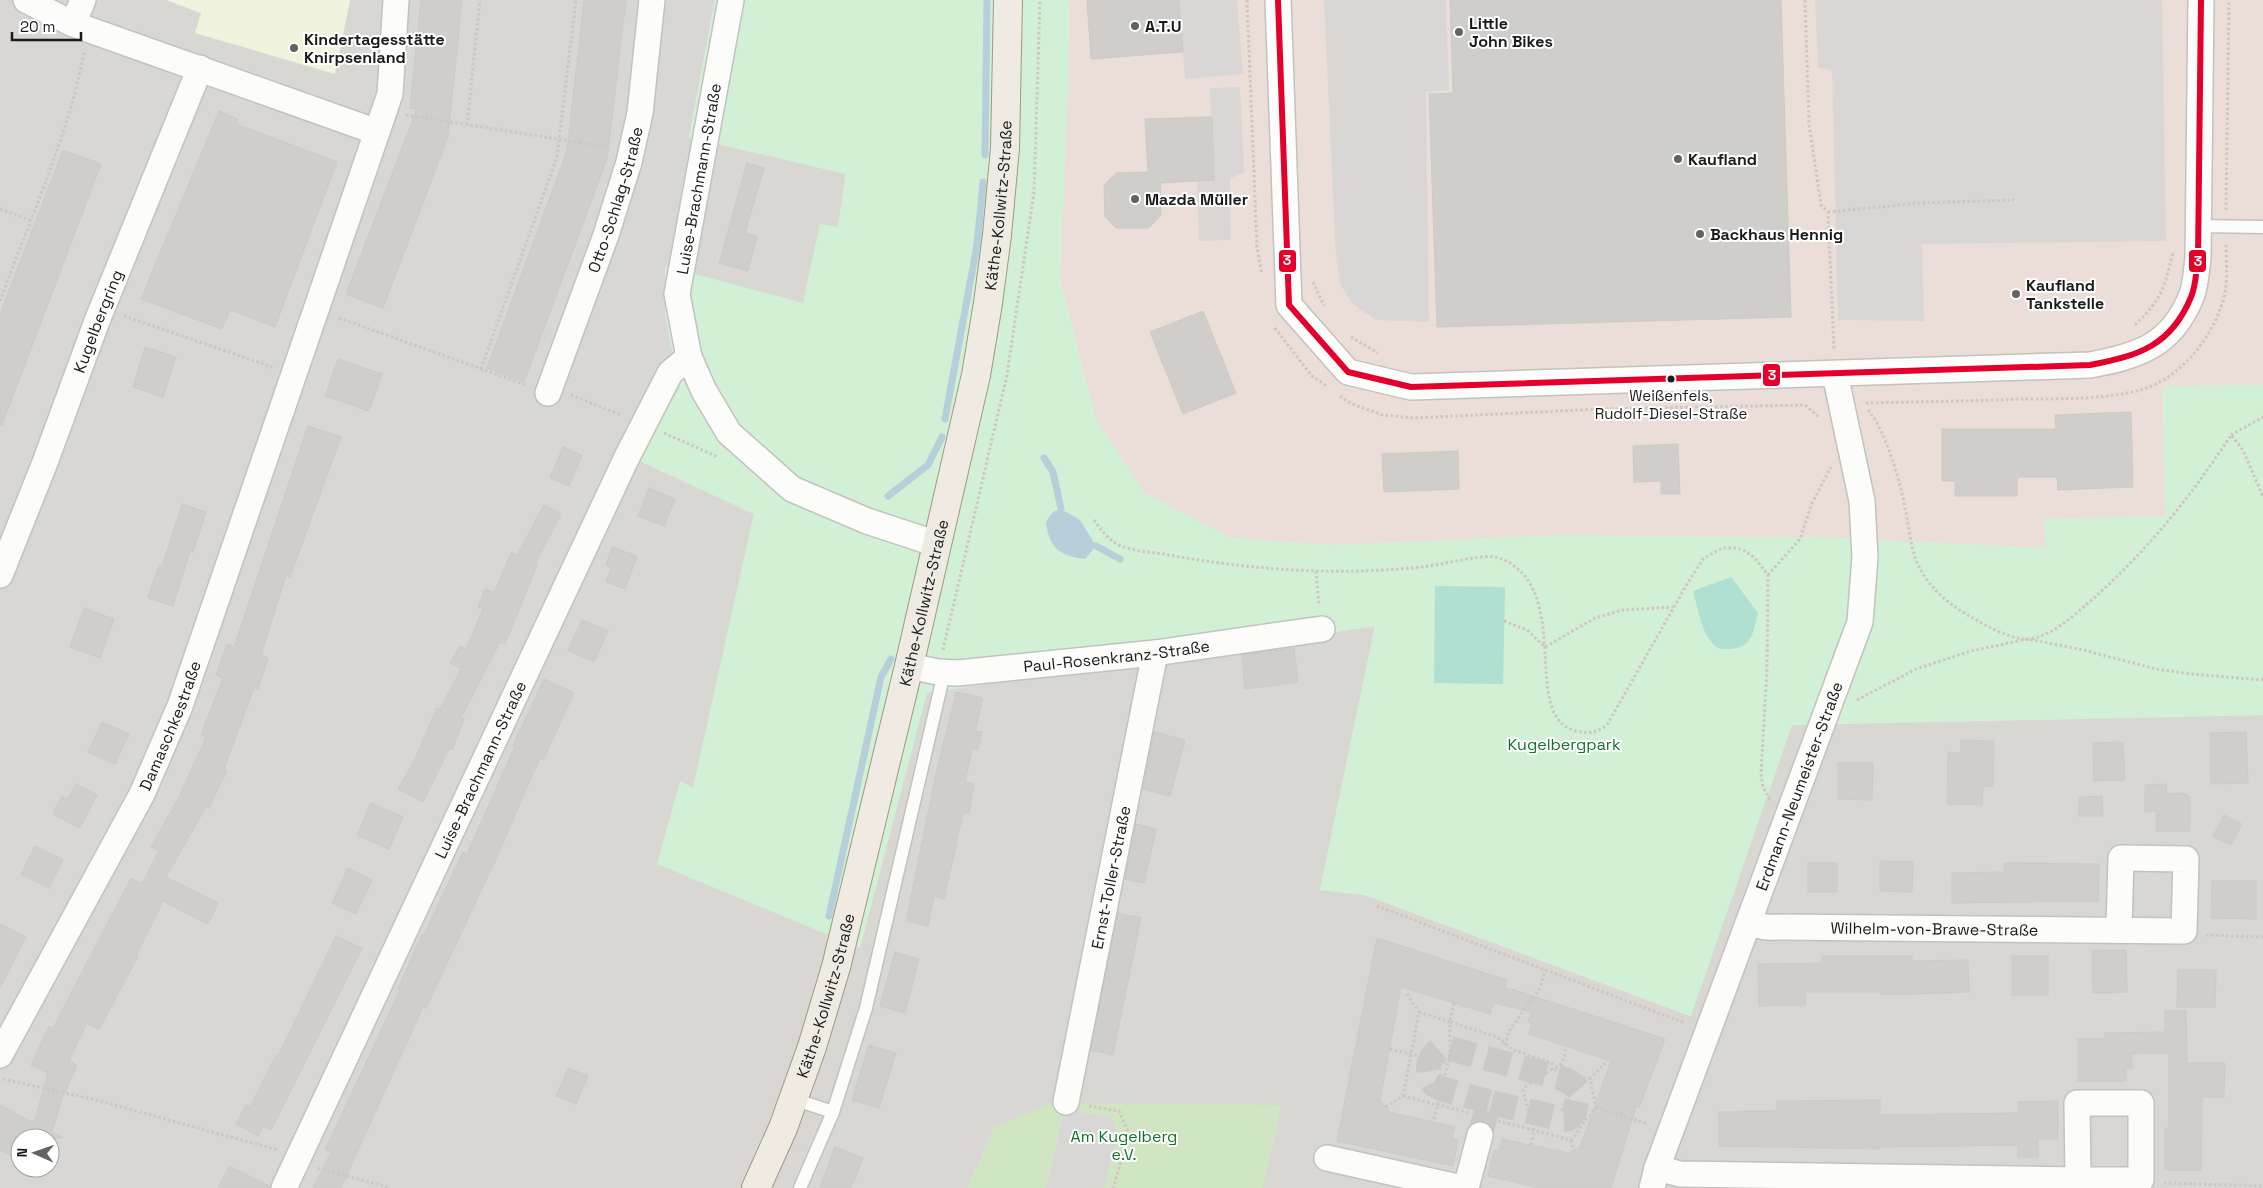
<svg xmlns="http://www.w3.org/2000/svg" width="2263" height="1188" viewBox="0 0 2263 1188" font-family="'Space Grotesk',sans-serif">
<style>
.residential{fill:#d8d7d4;fill-rule:evenodd}
.commercial{fill:#ebded8}
.education{fill:#f1f4dd}
.grass{fill:#d0e6c2}
.park{fill:#d1f0d6}
.pitch{fill:#afe0d2}
.parking{fill:#d8d7d5}
.water{fill:#b7cedb}
.lines{fill:none;stroke-linecap:round;stroke-linejoin:round}
.stream{stroke:#b7cedb;stroke-width:7}
.building{fill:#d0ceca;stroke:#cccac4}
.minor-tunnel{stroke:#cac9c5;stroke-width:25;stroke-dasharray:25 12;stroke-linecap:butt}
.service-casing{stroke:#c2c2bf;stroke-width:15}
.minor-casing{stroke:#c2c2bf;stroke-width:28}
.primary-casing{stroke:#9e9981;stroke-width:30}
.path{stroke:#d0c5c1;stroke-width:3;stroke-dasharray:2.5 2.5;stroke-linecap:butt}
.service{stroke:#fcfcfb;stroke-width:12}
.minor{stroke:#fcfcfb;stroke-width:25}
.primary{stroke:#efebe3;stroke-width:28}
.bus-1-casing{stroke:#fff;stroke-width:10}
.bus-1{stroke:#e4002b;stroke-width:6}
.poi-dot{fill:#636361;stroke:#fff;stroke-width:2}
.bus-dot{fill:#1b1b1b;stroke:#fff;stroke-width:2}
.labels{text-anchor:middle;dominant-baseline:central;stroke-width:4;stroke-linejoin:round;paint-order:stroke}
.bus-label{font-size:15px;fill:#1b1b1b;stroke:#fff}
.poi-label{font-size:16px;font-weight:bold;fill:#1b1b1b;stroke:#fff;text-anchor:start}
.street-label{font-size:16px;fill:#1b1b1b;stroke:#fff}
.park-label{font-size:16px;fill:#0f7228;stroke:#fff}
.line-badge{stroke:#fff;stroke-width:2}
.badge-label{font-size:14px;text-anchor:middle;font-weight:bold;fill:#fff}
</style>
<rect width="100%" height="100%" fill="#e9e8e3"/>
<!-- residential -->
<path class="residential" d="M0,0h715l-26,137 157,37 -8,53 -18,-2 -17,79 -138,-37v48l15,72 -42,73 116,54 -61,275 -12,-8 179,167 66,-255 449,-67 -55,264 45,5 325,121 102,-291 471,-10v473h-2263zM20,1138h30v30h-30z"/>
<!-- commercial -->
<path class="commercial" d="M1069,0h1194v385l-100,1 2,130 -121,3 2,29 -203,-10 -280,-3 -231,10 -100,-7 -87,-45 -49,-74 -36,-139 8,-193z"/>
<!-- education -->
<path class="education" d="M166,0h184l-15,74 -140,-41 6,-20z"/>
<!-- grass -->
<path class="grass" d="M1051,1103l230,2 -18,83h-296l27,-60z"/>
<!-- park -->
<path class="park" d="M715,0h354l-1,87 -8,193 36,139 49,74 87,45 100,7 231,-10 280,3 202,10 -1,-29 121,-3 -2,-130 100,-1v330l-471,10 -101,291 -326,-121 -45,-5 55,-264 -448,67 -67,255 -203,-84 23,-83 13,7 61,-274 -116,-54 42,-73 -15,-72v-49l138,37 17,-79 18,3 8,-53 -157,-37z"/>
<!-- pitch -->
<g class="pitch">
<path d="M1731,577l27,36c-5,20 -6,36 -30,36 -6,0 -10,0 -14,-4 -13,-13 -16,-37 -21,-54z"/>
<path d="M1435,586l70,1 -2,97 -69,-1z"/>
</g>
<!-- parking -->
<g class="parking">
<path d="M373,0h17l-4,35 -16,-2z"/>
<path d="M1179,0h58l6,74 -58,5z"/>
<path d="M1324,0h122l3,90 -23,2 3,230 -53,-2 -23,-16 -12,-18 -5,-28z"/>
<path d="M1815,0h347l4,241 -244,3 2,77 -86,-1 -6,-249 -14,-4z"/>
<path d="M1240,87l4,85 -14,7 1,61 -32,1 -2,-60 17,-2 -4,-91z"/>
<path d="M184,123l15,6 -67,166 -15,-6z"/>
<path d="M2121,858l65,1 -2,72 -65,-2z"/>
<path d="M1066,1102l12,10 33,5 7,17 -14,54h-58z"/>
<path d="M2077,1103h64v77h-63z"/>
</g>
<!-- water -->
<path class="water" d="M1061,509l19,11 16,26 -11,13c-25,-3 -35,-10 -39,-36 3,-7 6,-12 15,-14z"/>
<g class="lines">
<!-- stream -->
<g class="stream">
<path d="M985,155l2,-155"/>
<path d="M945,419l32,-174 6,-63"/>
<path d="M1044,458l9,14 8,37"/>
<path d="M888,496l40,-31 14,-28"/>
<path d="M1096,546l24,13"/>
<path d="M829,916l52,-239 10,-18"/>
</g>
</g>
<!-- building -->
<g class="building">
<path d="M421,0h41l-14,137 -65,171 -37,-14 71,-185 -7,-1z"/>
<path d="M584,0h42l-19,159 -83,223 -37,-14 80,-217z"/>
<path d="M1087,0h92l4,52 -92,7z"/>
<path d="M1450,0h331l10,317 -354,10 -8,-233 24,-1z"/>
<path d="M219,111l19,8 -2,5 101,38 -62,165 -45,-17 -8,19 -81,-30z"/>
<path d="M1212,117l2,63 -54,3 1,32 -12,13h-33l-11,-11 -1,-32 12,-12 32,-1 -3,-53z"/>
<path d="M63,150l38,14 -99,261h-2v-111z"/>
<path d="M747,163l17,5 -19,65 12,3 -9,35 -29,-8z"/>
<path d="M1203,311l33,82 -53,21 -33,-82z"/>
<path d="M145,347l31,10 -13,40 -30,-10z"/>
<path d="M338,359l44,15 -13,37 -44,-15z"/>
<path d="M2131,412l2,75 -75,3 -1,-13h-40v19h-62v-15h-13v-52h114l-1,-14z"/>
<path d="M308,426l33,11 -51,140 -4,-2 -25,80 7,3 -10,31 -4,-1 -30,81 3,1 -18,38 -3,-1 -40,70 52,26 -10,21 -45,-23 -27,54 2,1 -39,74 -12,-7 -18,37 8,6 -14,30 -11,36 11,6h-43v23l-20,-11v-45l34,18 14,-50 -17,-8 18,-39 4,2 78,-150 11,6 17,-33 -8,-4 29,-52 26,-58 -5,-2 22,-57 -7,-3 11,-31 7,3z"/>
<path d="M1678,444l2,50h-19v-13l-27,1 -1,-36z"/>
<path d="M563,447l19,8 -13,31 -19,-8z"/>
<path d="M1458,451l1,38 -75,3 -2,-38z"/>
<path d="M649,488l26,11 -11,27 -26,-10z"/>
<path d="M182,504l24,8 -13,40 -3,-1 -17,55 -25,-8 11,-33 3,1z"/>
<path d="M544,505l17,9 -26,50 2,1 -32,79 -5,-2 -39,76 3,1 -12,31 -3,-1 -26,53 -25,-13 17,-30 22,-51 3,1 21,-40 -11,-6 10,-17 6,3 17,-40 -5,-2 7,-18 9,4 17,-40 6,2z"/>
<path d="M612,547l25,9 -12,33 -19,-7 6,-15 -6,-2z"/>
<path d="M84,608l30,11 -14,39 -30,-11z"/>
<path d="M582,620l26,11 -14,31 -26,-12z"/>
<path d="M1294,648l4,34 -53,7 -3,-34z"/>
<path d="M544,679l30,14 -31,67 -3,-2 -45,103 -69,147 -3,-1 -82,181h-28l18,-36 -6,-2 75,-160 -2,-1 24,-55 2,1 39,-83 4,2 48,-108 -2,-1z"/>
<path d="M956,692l27,6 -8,33 7,1 -4,17 -6,-1 -7,34 9,2 -5,29h-6l-19,86 -10,-3 -6,30 -22,-5 32,-157z"/>
<path d="M102,722l27,12 -14,30 -27,-12z"/>
<path d="M1154,732l31,8 -15,56 -27,-7z"/>
<path d="M2246,732l2,51 -37,1 -1,-51z"/>
<path d="M1961,740l33,1 -1,45h-10l-1,19 -35,-1 1,-52 13,1z"/>
<path d="M2123,742l2,38 -31,1 -1,-38z"/>
<path d="M1838,763h35l-1,37 -34,-1z"/>
<path d="M76,784l21,11 -17,33 -27,-14 9,-18 6,3z"/>
<path d="M2166,784l1,10 16,-1 7,4v34h-34v-20l-11,1v-27z"/>
<path d="M2102,796l1,20h-24v-19z"/>
<path d="M371,803l32,14 -14,32 -32,-14z"/>
<path d="M2224,815l18,9 -11,21 -18,-9z"/>
<path d="M1136,824l20,5 -12,54 -19,-4z"/>
<path d="M35,846l28,14 -14,28 -28,-14z"/>
<path d="M1880,861l33,1 -1,30 -32,-1z"/>
<rect x="1808" y="863" width="29" height="29"/>
<path d="M2004,863l95,1 -1,37 -146,2v-30l52,-1z"/>
<path d="M348,868l24,12 -16,34 -24,-11z"/>
<path d="M2212,881h44v38l-45,-1z"/>
<path d="M1118,913l23,5 -28,137 -22,-5z"/>
<path d="M0,924l26,13 -26,51z"/>
<path d="M336,936l26,12 -91,182 -8,-4 -5,10 -22,-12 10,-19 4,2 26,-52 2,1z"/>
<path d="M1377,938l130,42 -2,7 160,52 -26,69 -3,-1 -25,81h-72l-51,-12 6,-26 5,1 3,-12 66,14 12,-6 31,-86 -82,-27 3,-11 -4,-1 3,-10 -38,-9 -3,11 -89,-27 -21,113 10,12 65,15 -3,12 6,1 -5,26 -116,-25z"/>
<path d="M2092,950h34l1,42 -34,1z"/>
<path d="M895,952l24,7 -14,54 -25,-7z"/>
<path d="M1822,956h90v5l56,-1 1,32 -57,2h-32v-2h-75l1,13 -47,1 -1,-42 64,-1z"/>
<rect x="2012" y="956" width="36" height="39"/>
<path d="M2178,970h38l-1,37h-38z"/>
<path d="M2186,1010l1,53h38l-1,34h-22l-1,73h-36v-42h4v-75l-37,1v14h-6v13h-48v-42h27l-1,-6 61,-1v-21z"/>
<path d="M869,1045l27,8 -17,55 -27,-8z"/>
<path d="M568,1068l20,8 -12,28 -20,-8z"/>
<path d="M1880,1100v15l138,-2v-11l40,-1v38h-20v18h-20v-12l-138,2v2l-161,-3v-34l58,-1v-10z"/>
<path d="M835,1147l28,11 -8,21 -5,9h-30z"/>
<path d="M229,1166l41,20v2h-52z"/>
</g>
<g class="lines">
<!-- minor-tunnel -->
<path class="minor-tunnel" d="M1480,1135l9,-33 73,17h6l6,-5 5,-23 -6,-7 -9,-5 -116,-31 -9,1c-12,10 -13,21 -6,35l9,5 47,13"/>
<!-- service casing -->
<g class="service-casing">
<g id="service">
<path d="M2198,226l65,1"/>
<path d="M793,1099l40,13 -33,76"/>
<path d="M833,1112l33,-104 78,-335"/>
</g>
</g>
<!-- minor casing -->
<g class="minor-casing">
<g id="minor">
<path d="M731,0l-54,294 12,63 15,34 25,42 63,56 75,32 70,23"/>
<path d="M1278,0l11,305 59,67 63,15 679,-22c48,-9 81,-19 101,-68 5,-11 5,-26 7,-38l3,-259"/>
<path d="M73,24l10,-24"/>
<path d="M377,132l13,-38 6,-94"/>
<path id="s1" d="M548,393l58,-158 23,-73 11,-49 12,-113"/>
<path id="s2" d="M0,575l44,-110 53,-144 103,-253"/>
<path id="s3" d="M909,666l29,6 20,1 197,-20 167,-24"/>
<path id="s4" d="M1750,923l15,4 419,4 2,-72 -65,-1 -2,71"/>
<path id="s5" d="M0,1055l142,-261 38,-88 197,-574 -304,-108 -47,-24"/>
<path id="s6" d="M1066,1102l89,-449"/>
<path d="M1327,1158l135,30"/>
<path d="M1657,1168l23,6 398,6h63v-77h-64l1,77"/>
<path id="s7" d="M284,1188l342,-729 44,-86 19,-16"/>
<path d="M1466,1188l14,-53"/>
<path id="s8" d="M1652,1188l5,-20 203,-546 5,-65 -3,-56 -27,-127"/>
</g>
</g>
<!-- primary casing -->
<g class="primary-casing">
<g id="primary">
<path id="s9" d="M756,1188l27,-60 29,-81 24,-80 73,-301 67,-291 12,-72 9,-68 8,-87 3,-148"/>
</g>
</g>
<!-- path -->
<g class="path">
<path d="M1247,0l10,248 5,26"/>
<path d="M1805,0l4,124 12,81 7,7 6,139"/>
<path d="M406,115l202,32"/>
<path d="M467,125l13,-125"/>
<path d="M0,209l30,11"/>
<path d="M2226,210l3,-210"/>
<path d="M1828,212l92,-9 94,-3"/>
<path d="M1313,282l11,24"/>
<path d="M0,301c29,-80 69,-166 84,-249"/>
<path d="M124,316l148,51"/>
<path d="M339,318l187,67"/>
<path d="M2135,325c27,-26 29,-37 38,-72"/>
<path d="M1275,328l37,48 15,10"/>
<path d="M1351,337l27,16"/>
<path d="M481,369l76,-212 19,-157"/>
<path d="M571,395l50,20"/>
<path d="M1340,396l10,7 32,12 32,3 186,-9 205,-4 15,13"/>
<path d="M1866,403c52,-1 103,-2 155,-4 36,0 104,1 135,-15 34,-17 61,-55 69,-91 3,-15 1,-34 1,-50"/>
<path d="M1868,410c18,21 32,71 37,98 4,17 5,36 11,52 11,27 33,45 57,58 13,8 41,23 56,21 22,-3 42,-21 58,-35 57,-49 103,-106 144,-169l12,15 20,47"/>
<path d="M664,433l54,24"/>
<path d="M2231,435l32,-18"/>
<path d="M1094,520c8,11 14,20 27,26 14,6 33,6 48,9 83,15 168,21 252,12 20,-2 40,-8 60,-10 11,-2 22,1 32,8 56,39 9,153 63,166 13,3 20,2 31,-6l80,-141 16,-25 19,-11h15l8,3 10,7 13,17 -1,93 -6,107 2,12 7,13"/>
<path d="M1316,571l3,35"/>
<path d="M1768,575l32,-36 12,-36 19,-36"/>
<path d="M1504,621l23,9 18,17 50,-29 28,-8 50,-3"/>
<path d="M943,650l64,-275 27,-183 6,-192"/>
<path d="M1857,700l59,-31 55,-18 57,-12 55,11 73,19 35,5 72,6"/>
<path d="M1377,906l308,117"/>
<path d="M2206,935l57,2"/>
<path d="M1454,1003l-4,19 47,15 16,13 39,13v6c12,-4 12,-11 14,-22"/>
<path d="M1419,1012l31,10v34l-2,7"/>
<path d="M1505,1045l4,-14 31,-43 5,-18"/>
<path d="M1390,1049l58,14 -14,56"/>
<path d="M3,1079l93,21 182,50"/>
<path d="M1590,1079l15,-16"/>
<path d="M1403,1096l67,17"/>
<path d="M1089,1106l30,5 10,23 -16,54"/>
<path d="M1386,1107l17,-11 16,-84 -13,-19"/>
<path d="M1596,1107l52,17"/>
<path d="M1498,1121l73,19 25,-33 -6,-28 -38,-10 -28,19 -1,3 11,40 -3,14"/>
<path d="M1571,1140l2,10"/>
<path d="M318,1168l72,20"/>
<path d="M2164,1183l99,3"/>
</g>
<!-- service -->
<use href="#service" class="service"/>
<!-- minor -->
<use href="#minor" class="minor"/>
<!-- primary -->
<use href="#primary" class="primary"/>
<!-- bus-1 casing -->
<g class="bus-1-casing">
<path id="bus-1" d="M1278,0l11,305 59,67 63,15 679,-22c48,-9 81,-19 101,-68 5,-11 5,-26 7,-38l3,-259"/>
</g>
<!-- bus-1 -->
<use href="#bus-1" class="bus-1"/>
</g>
<!-- markers -->
<g class="poi-dot">
<circle cx="1135" cy="26" r="5"/>
<circle cx="1459" cy="32" r="5"/>
<circle cx="294" cy="48" r="5"/>
<circle cx="1678" cy="159" r="5"/>
<circle cx="1135" cy="199" r="5"/>
<circle cx="1700" cy="234" r="5"/>
<circle cx="2016" cy="294" r="5"/>
</g>
<circle class="bus-dot" cx="1671" cy="379" r="4.5"/>
<g class="labels">
<!-- bus labels -->
<g class="bus-label">
<text x="1671" y="395">Weißenfels,<tspan x="1671" dy="18">Rudolf-Diesel-Straße</tspan></text>
</g>
<!-- poi labels -->
<g class="poi-label">
<text x="1469" y="23">Little<tspan x="1469" dy="18">John Bikes</tspan></text>
<text x="1145" y="26">A.T.U</text>
<text x="304" y="39">Kindertagesstätte<tspan x="304" dy="18">Knirpsenland</tspan></text>
<text x="1688" y="159">Kaufland</text>
<text x="1145" y="199">Mazda Müller</text>
<text x="1710" y="234">Backhaus Hennig</text>
<text x="2026" y="285">Kaufland<tspan x="2026" dy="18">Tankstelle</tspan></text>
</g>
<!-- street labels -->
<g class="street-label">
<text transform="translate(699 179) rotate(-80)">Luise-Brachmann-Straße</text>
<text stroke="none"><textPath href="#s1" startOffset="205">Otto-Schlag-Straße</textPath></text>
<text stroke="none"><textPath href="#s9" startOffset="1015">Käthe-Kollwitz-Straße</textPath></text>
<text stroke="none"><textPath href="#s2" startOffset="272">Kugelbergring</textPath></text>
<text stroke="none"><textPath href="#s9" startOffset="610">Käthe-Kollwitz-Straße</textPath></text>
<text stroke="none"><textPath href="#s3" startOffset="209">Paul-Rosenkranz-Straße</textPath></text>
<text stroke="none"><textPath href="#s5" startOffset="371">Damaschkestraße</textPath></text>
<text stroke="none"><textPath href="#s7" startOffset="462">Luise-Brachmann-Straße</textPath></text>
<text stroke="none"><textPath href="#s8" startOffset="428">Erdmann-Neumeister-Straße</textPath></text>
<text stroke="none"><textPath href="#s6" startOffset="229">Ernst-Toller-Straße</textPath></text>
<text stroke="none"><textPath href="#s4" startOffset="185">Wilhelm-von-Brawe-Straße</textPath></text>
<text stroke="none"><textPath href="#s9" startOffset="205">Käthe-Kollwitz-Straße</textPath></text>
</g>
<!-- park labels -->
<g class="park-label">
<text x="1564" y="744">Kugelbergpark</text>
<text x="1124" y="1136">Am Kugelberg<tspan x="1124" dy="18">e.V.</tspan></text>
</g>
</g>
<g class="line-badge">
<rect x="1278" y="249" width="19" height="24" rx="5" fill="#e4002b"/>
<rect x="2188" y="249" width="19" height="24" rx="5" fill="#e4002b"/>
<rect x="1762" y="363" width="19" height="24" rx="5" fill="#e4002b"/>
</g>
<g class="badge-label">
<text x="1287" y="265">3</text>
<text x="2198" y="266">3</text>
<text x="1772" y="380">3</text>
</g>
<!-- north arrow -->
<g transform="translate(35 1153) rotate(272)"><circle r="24" fill="#ffffff" stroke="#a4a4a4"/>
<path d="M0-4L9 19L0 12L-9 19Z" fill="#636361"/>
<text y="-8" font-size="14" font-weight="bold" text-anchor="middle" fill="#1b1b1b">N</text>
</g>
<!-- scale -->
<path d="M12 32v8h69v-8" fill="none" stroke="#1b1b1b" stroke-width="2.5"/>
<text x="20" y="32" font-size="15" fill="#1b1b1b" stroke="#ffffff" stroke-width="4" paint-order="stroke">20 m</text>
</svg>
